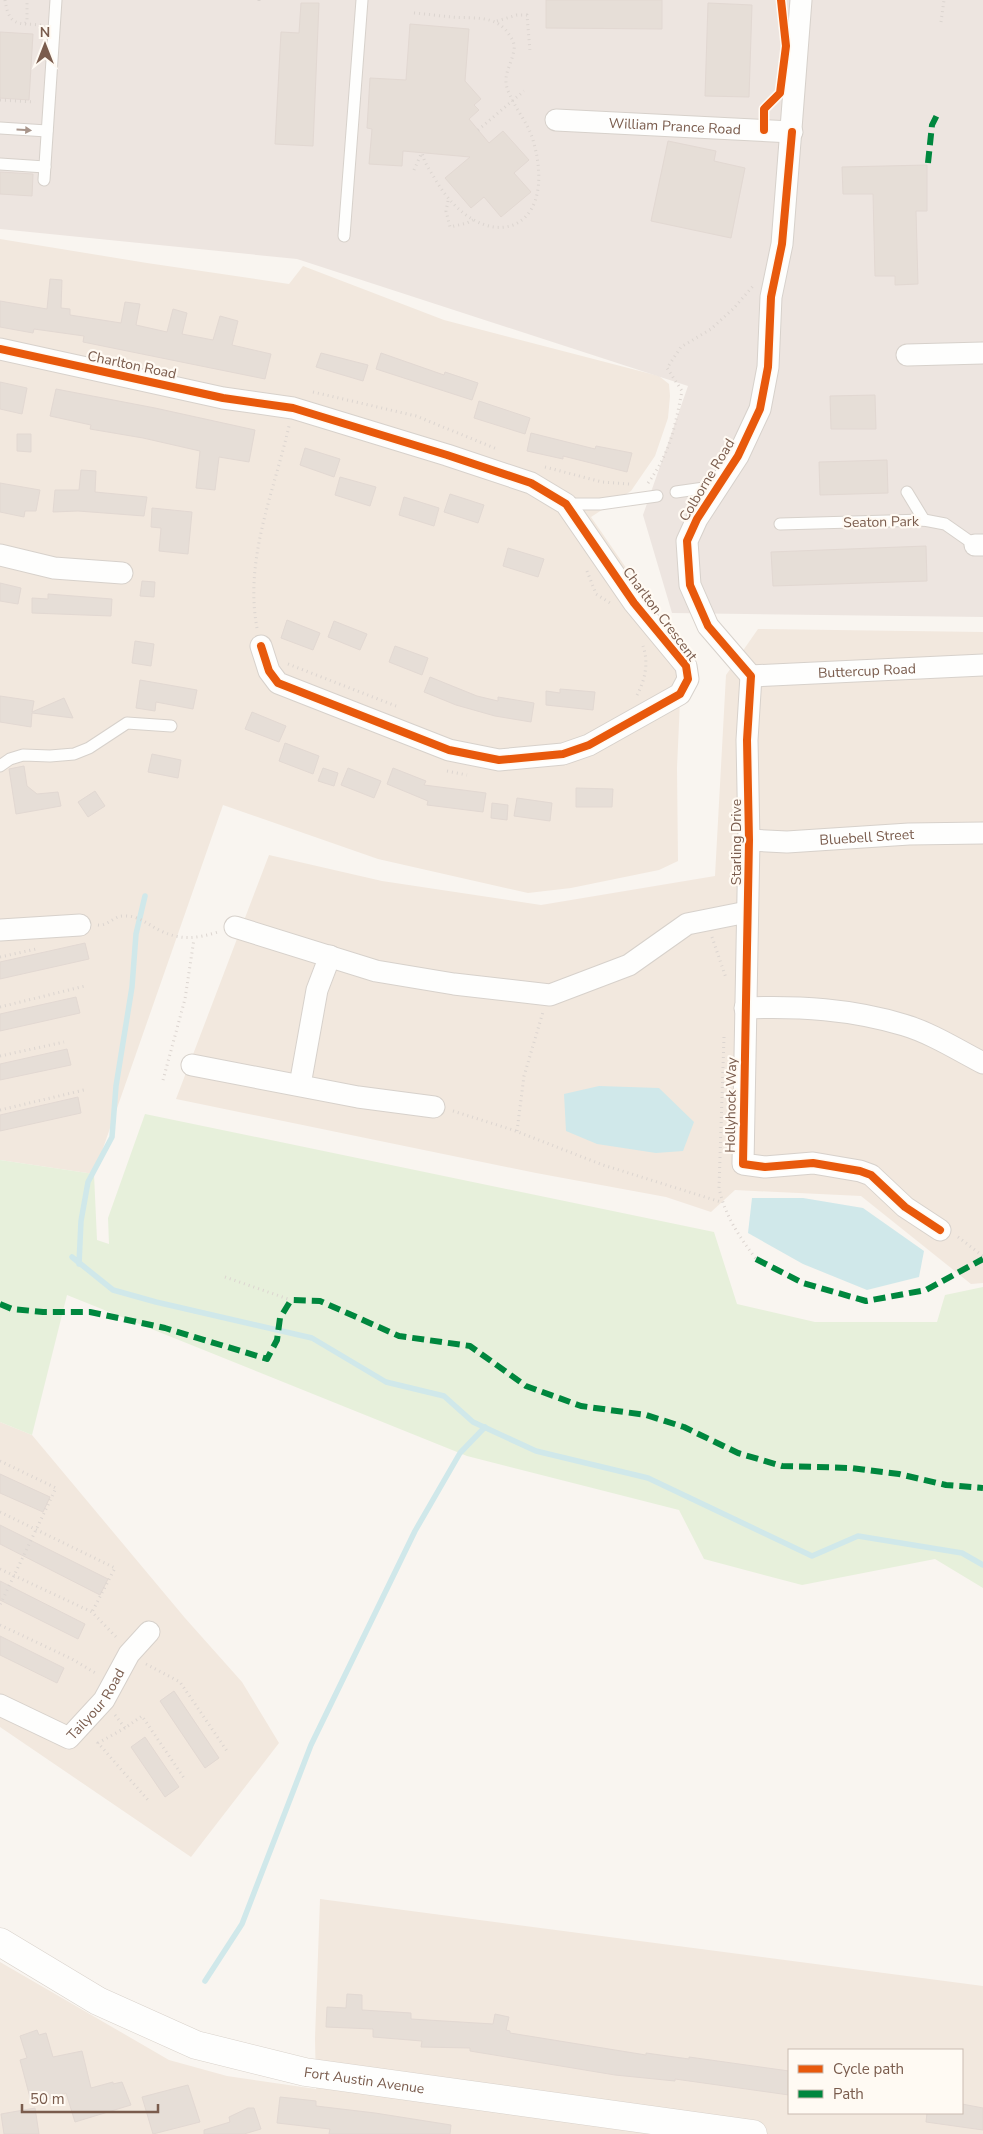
<svg xmlns="http://www.w3.org/2000/svg" width="983" height="2134" viewBox="0 0 983 2134" font-family="'Nunito Sans',sans-serif">
<style>
.residential{fill:#f2e8de;fill-rule:evenodd}
.industrial{fill:#ede5e0}
.green{fill:#e7f0db}
.water{fill:#d0e8ea}
.lines{fill:none;stroke-linecap:round;stroke-linejoin:round}
.stream{stroke:#d0e8ea;stroke-width:5.5}
.building{fill:#e6ded7;stroke:#e2d8d2}
.lane-casing{stroke:#d7d1cb;stroke-width:13}
.street-casing{stroke:#d7d1cb;stroke-width:23}
.secondary-casing{stroke:#d9d2cb;stroke-width:29}
.path{stroke:#dcd5d0;stroke-width:3;stroke-dasharray:1 4;stroke-linecap:butt}
.lane{stroke:#fefefd;stroke-width:11}
.street{stroke:#fefefd;stroke-width:21}
.secondary{stroke:#fefefd;stroke-width:28}
.quiet{stroke:#00873e;stroke-width:6;stroke-dasharray:12 6;stroke-linecap:butt}
.cycleway-casing{stroke:#fffaf3;stroke-width:11}
.cycleway{stroke:#e8590c;stroke-width:8}
.oneway{fill:#a8958b}
.labels{text-anchor:middle;dominant-baseline:central;stroke-width:4.5;stroke-linejoin:round;paint-order:stroke}
.street-label{font-size:14px;fill:#7a5c4d;stroke:#fffaf3}
</style>
<rect width="100%" height="100%" fill="#f9f5f0"/>
<!-- residential -->
<g class="residential">
<path d="M0,239l147,24 142,21 14,-18 141,54 215,56 10,8 1,12 -2,22 -13,38 -24,35 -40,26 80,116 10,46 -4,89 1,93 -19,9 -88,18 -43,5 -150,-34 -155,-54 -129,369 -94,-14z"/>
<path d="M758,629l225,3v651l-12,1 -110,-88 -126,-6 -24,22 -45,-15 -130,-24 -360,-74 93,-244 113,26 159,24 174,-29 11,-201z"/>
<path d="M0,1422l32,13 153,183 57,64 37,61 -88,114 -191,-130z"/>
<path d="M320,1899l663,87v148h-983v-172l169,98 58,16 89,13 -1,-51zM789,2050h173v63h-173z"/>
</g>
<!-- industrial -->
<path class="industrial" d="M0,0h983v617l-311,-4 -29,-98 45,-129 -391,-127 -297,-30z"/>
<!-- green -->
<path class="green" d="M145,1114l569,118 23,72 78,18h122l8,-27 38,-8v301l-48,-29 -133,26 -98,-26 -25,-49 -212,-54 -400,-161 -35,140 -32,-13v-262l94,14 3,66 12,4 -1,-26z"/>
<!-- water -->
<g class="water">
<path d="M599,1086l60,2 35,34 -11,29 -27,2 -59,-9 -31,-13 -2,-37z"/>
<path d="M752,1198h51l60,10 61,43 -5,26 -52,13 -64,-26 -55,-31z"/>
</g>
<g class="lines">
<!-- stream -->
<g class="stream">
<path d="M72,1257l41,33 43,12 156,36 74,44 58,14 29,26 63,29 112,27 164,78 46,-20 104,17 21,12"/>
<path d="M79,1264l2,-43 7,-39 24,-45 4,-51 16,-99 4,-53 9,-38"/>
<path d="M205,1981l37,-57 69,-179 104,-214 45,-78 25,-26"/>
</g>
</g>
<!-- building -->
<g class="building">
<path d="M546,0h116v29l-116,-1z"/>
<path d="M301,3h18l-6,143 -38,-2 6,-112 18,1z"/>
<path d="M708,3l44,2 -3,92 -44,-1z"/>
<path d="M410,24l59,5 -4,52 16,18 -7,6 5,5 -10,9 20,24 14,-12 26,29 -15,13 17,19 -30,25 -17,-20 -13,11 -26,-30 25,-21 -67,-6 -1,15 -33,-2 3,-35 -5,-1 3,-50 36,2z"/>
<path d="M0,32l33,2 -4,66 -29,-2z"/>
<path d="M668,141l48,10 -2,10 31,7 -14,70 -80,-17z"/>
<path d="M927,165v46h-11l2,73 -23,1v-9h-20l-2,-82h-30l-1,-27z"/>
<path d="M0,172l33,2 -1,22 -32,-2z"/>
<path d="M50,279l12,1 -1,28 9,1v6l51,8 4,-21 15,2 -4,21 31,7 6,-23 14,4 -5,21 31,6 7,-24 18,5 -6,24 39,9 -6,25 -182,-37 1,-6 -50,-7 -1,4 -33,-6v-26l47,8z"/>
<path d="M321,353l47,12 -5,16 -47,-14z"/>
<path d="M381,353l63,22 1,-3 33,11 -6,17 -96,-31z"/>
<path d="M0,382l27,6 -5,26 -22,-5z"/>
<path d="M56,389l99,19 100,22 -6,32 -30,-5 -4,33 -19,-2 4,-37 -57,-13 -53,-9 1,-4 -41,-9z"/>
<path d="M875,395l1,34h-45l-1,-33z"/>
<path d="M479,401l51,17 -5,16 -51,-16z"/>
<path d="M531,433l64,16 1,-3 36,7 -5,19 -64,-16v3l-36,-8z"/>
<path d="M17,434h14v18l-14,-1z"/>
<path d="M305,448l35,11 -6,18 -34,-12z"/>
<path d="M887,460l1,33 -68,2 -1,-33z"/>
<path d="M81,470l15,1 -1,21 52,5 -3,19 -66,-5 -25,1 2,-22h24z"/>
<path d="M340,477l36,10 -6,19 -35,-11z"/>
<path d="M0,483l40,7 -4,21h-11l-1,6 -24,-5z"/>
<path d="M450,494l34,11 -6,18 -34,-11z"/>
<path d="M404,497l35,11 -5,18 -35,-11z"/>
<path d="M152,508l40,4 -4,42 -29,-3 2,-23 -10,-1z"/>
<path d="M926,546l1,35 -154,5 -2,-34z"/>
<path d="M508,548l36,11 -6,18 -35,-11z"/>
<path d="M142,581l13,1 -1,15 -14,-1z"/>
<path d="M0,583l21,5 -3,16 -18,-3z"/>
<path d="M48,594l64,5 -1,17 -79,-3v-15l16,1z"/>
<path d="M287,620l33,13 -7,17 -32,-12z"/>
<path d="M334,621l33,13 -7,16 -32,-13z"/>
<path d="M135,641l19,3 -3,22 -19,-3z"/>
<path d="M395,646l33,12 -6,17 -33,-13z"/>
<path d="M430,677l47,19 21,5v-4l36,6 -3,19 -36,-6 -39,-11 -32,-13z"/>
<path d="M140,680l57,10 -4,19 -37,-7 -1,9 -19,-3z"/>
<path d="M560,689l35,3 -2,18 -47,-5v-14l14,2z"/>
<path d="M0,696l34,5 -2,11 32,-14 9,20 -41,-5 -1,14 -31,-5z"/>
<path d="M252,712l34,14 -7,16 -34,-13z"/>
<path d="M285,743l34,13 -6,18 -34,-13z"/>
<path d="M152,754l29,6 -3,18 -30,-6z"/>
<path d="M24,766l3,20 10,8 21,-2 3,14 -45,8 -7,-45z"/>
<path d="M323,768l15,5 -4,13 -16,-5z"/>
<path d="M348,768l33,13 -7,17 -33,-13z"/>
<path d="M393,768l33,13 -2,4 62,8 -3,19 -56,-7 1,-4 -41,-17z"/>
<path d="M576,788l37,1 -1,18h-36z"/>
<path d="M95,791l10,15 -17,11 -10,-15z"/>
<path d="M517,798l35,5 -2,18 -36,-5z"/>
<path d="M492,803l16,2 -1,15 -16,-2z"/>
<path d="M85,943l4,16 -89,20v-17z"/>
<path d="M76,997l4,16 -80,18v-17z"/>
<path d="M67,1049l4,16 -71,15v-16z"/>
<path d="M78,1097l3,16 -81,18v-16z"/>
<path d="M0,1474l50,23 -7,15 -43,-19z"/>
<path d="M0,1525l108,54 -8,16 -100,-51z"/>
<path d="M0,1581l85,43 -7,15 -78,-39z"/>
<path d="M0,1636l64,32 -7,15 -57,-28z"/>
<path d="M174,1691l45,67 -14,10 -45,-67z"/>
<path d="M145,1737l34,50 -14,10 -34,-50z"/>
<path d="M347,1994l15,1v15l49,3v6l82,5 2,-10 14,3 -3,13 4,1v2l136,22v-2l43,6v-2l100,14v24l-114,-16v2l-60,-6 -145,-24v-3l-49,-1 1,-6 -49,-4v-8l-47,-2 1,-20 19,1z"/>
<path d="M37,2030l2,5 7,-2 7,24 29,-6 9,37 22,-6v2l9,-2 9,23 -56,17 -9,-29 -34,12 -12,-45 7,-2 -7,-22z"/>
<path d="M188,2085l12,37 -47,12 -11,-37z"/>
<path d="M280,2097l36,4v5l59,7 76,12 -1,9h-121l1,-5 -53,-6z"/>
<path d="M962,2104l21,4v22l-57,-8 1,-9h35z"/>
<path d="M35,2108l4,26h-35l-3,-20z"/>
<path d="M248,2108h6l7,21 -17,5h-40v-4l26,-8 -1,-5z"/>
</g>
<g class="lines">
<!-- lane casing -->
<g class="lane-casing">
<g id="lane">
<path d="M0,128l47,3"/>
<path d="M0,164l45,3"/>
<path d="M44,180l12,-180"/>
<path d="M344,236l18,-236"/>
<path d="M676,492l42,-6"/>
<path d="M907,492l17,28"/>
<path d="M566,504h34l57,-8"/>
<path d="M780,524l144,-4 21,4 30,21"/>
<path d="M0,766l10,-7 13,-4 27,1 24,-2 15,-6 38,-25 44,3"/>
</g>
</g>
<!-- street casing -->
<g class="street-casing">
<g id="street">
<path id="s1" d="M556,120l236,12"/>
<path d="M0,349l223,49 70,10 154,47 84,28 35,21 68,99 52,63 2,13 -8,15 -91,51 -26,9 -64,6 -50,-10 -171,-67 -9,-12 -8,-25"/>
<path d="M907,355l76,-2"/>
<path d="M975,545h8"/>
<path d="M0,555l54,13 68,5"/>
<path d="M751,676l-43,-50 -18,-41 -3,-44 10,-22 41,-63 22,-47 8,-42 3,-70 11,-53 19,-244"/>
<path d="M751,676l-4,64 2,100 -6,324 22,3 48,-4 47,8 11,4 34,32 35,23"/>
<path id="s2" d="M751,676l232,-11"/>
<path id="s3" d="M749,840l38,2 122,-8 74,-1"/>
<path d="M235,927l141,44 78,13 96,11 79,-30 58,-41 60,-12"/>
<path d="M0,930l80,-5"/>
<path d="M745,1008c54,-2 106,1 159,17 27,8 54,25 79,38"/>
<path d="M192,1065l166,32 76,10"/>
<path d="M300,1085l17,-95 13,-34"/>
<path id="s4" d="M0,1705l69,33 35,-38 25,-46 20,-22"/>
</g>
</g>
<!-- secondary casing -->
<g class="secondary-casing">
<g id="secondary">
<path id="s5" d="M0,1942l98,59 98,44 109,27 448,62"/>
</g>
</g>
<!-- path -->
<g class="path">
<path d="M5,0c2,13 5,23 19,24l3,-2v-22"/>
<path d="M259,1v-1"/>
<path d="M414,13c13,1 26,3 38,4 22,2 45,-3 58,19 3,4 5,9 4,14 -3,17 -13,26 -5,43 7,17 19,30 24,47 28,97 -52,118 -98,39 -5,-9 -11,-16 -13,-27"/>
<path d="M497,21l20,-6h10l3,36"/>
<path d="M941,22l3,-22"/>
<path d="M25,24l17,1"/>
<path d="M0,100l35,2"/>
<path d="M478,130l46,-39"/>
<path d="M414,170l8,-18"/>
<path d="M448,201l-2,10 4,16 17,-4 6,-3"/>
<path d="M313,392l103,24 81,33"/>
<path d="M545,467l57,15 27,2"/>
<path d="M648,483c22,-30 27,-56 34,-92l-15,-23 14,-21 30,-18 23,-21 19,-22"/>
<path d="M587,571l9,23 14,9"/>
<path d="M257,628c-13,-69 17,-136 32,-202"/>
<path d="M288,664l108,42"/>
<path d="M637,695c8,-15 12,-32 6,-49"/>
<path d="M447,771l20,4"/>
<path d="M98,925c10,1 16,-9 25,-9 16,-1 25,9 38,15 21,10 37,7 57,1"/>
<path d="M712,937l14,41"/>
<path d="M0,957l36,-8"/>
<path d="M0,1007l85,-21"/>
<path d="M724,1037l-5,151c6,28 20,48 37,71"/>
<path d="M0,1056l64,-14"/>
<path d="M163,1080l22,-81 9,-60"/>
<path d="M0,1110l84,-20"/>
<path d="M453,1111l60,19 90,35 118,37"/>
<path d="M517,1131l7,-55 19,-64"/>
<path d="M958,1237l25,19"/>
<path d="M225,1277l66,23"/>
<path d="M0,1461l56,27 -56,117"/>
<path d="M0,1512l115,56 -23,44"/>
<path d="M0,1569l92,43 26,27"/>
<path d="M0,1625l72,34 25,15"/>
<path d="M146,1664l34,18 47,69"/>
<path d="M115,1715l10,13 17,-12 42,62"/>
<path d="M125,1728l-27,15 50,57"/>
</g>
<!-- lane -->
<use href="#lane" class="lane"/>
<!-- street -->
<use href="#street" class="street"/>
<!-- secondary -->
<use href="#secondary" class="secondary"/>
<!-- quiet -->
<g class="quiet">
<path d="M928,163l4,-38 5,-10"/>
<path d="M756,1259l47,24 63,18 60,-11 57,-31"/>
<path d="M0,1304l12,5 31,3h47l75,16 102,31 10,-19 3,-22 11,-18 29,1 79,35 71,10 56,40 55,20 65,9 38,12 54,26 44,13 69,2 48,6 47,11 37,3"/>
</g>
<!-- cycleway casing -->
<g class="cycleway-casing">
<g id="cycleway">
<path d="M764,130v-21l16,-16 6,-47 -5,-46"/>
<path d="M792,132l-10,112 -11,53 -3,70 -8,42 -22,47 -41,63 -10,22 3,44 18,41 43,50 -4,64 2,100 -6,324 22,3 48,-4 47,8 11,4 34,32 35,23"/>
<path d="M0,349l223,49 70,10 154,47 84,28 35,21 68,99 52,63 2,13 -8,15 -91,51 -26,9 -64,6 -50,-10 -171,-67 -9,-12 -8,-25"/>
</g>
</g>
<!-- cycleway -->
<use href="#cycleway" class="cycleway"/>
</g>
<!-- one-way arrows -->
<defs><path id="oneway-solid" d="M-6-.8H1V-3.2L6.5 0L1 3.2V.8H-6Z" transform="scale(1.25)"/></defs>
<use class="oneway" href="#oneway-solid" transform="translate(24 130) rotate(3)"/>
<g class="labels">
<!-- street labels -->
<g class="street-label">
<text stroke="none"><textPath href="#s1" startOffset="119">William Prance Road</textPath></text>
<text transform="translate(132 365) rotate(12)">Charlton Road</text>
<text transform="translate(707 480) rotate(-59)">Colborne Road</text>
<text transform="translate(881 522) rotate(-1)">Seaton Park</text>
<text transform="translate(660 614) rotate(53)">Charlton Crescent</text>
<text stroke="none"><textPath href="#s2" startOffset="116">Buttercup Road</textPath></text>
<text stroke="none"><textPath href="#s3" startOffset="118">Bluebell Street</textPath></text>
<text transform="translate(736 842) rotate(-90)">Starling Drive</text>
<text transform="translate(731 1105) rotate(-89)">Hollyhock Way</text>
<text stroke="none"><textPath href="#s4" startOffset="120">Tailyour Road</textPath></text>
<text stroke="none"><textPath href="#s5" startOffset="394">Fort Austin Avenue</textPath></text>
</g>
</g>
<!-- legend -->
<rect x="788" y="2049" width="175" height="65" fill="#fffaf3" stroke="#cabbb1"/>
<rect x="798" y="2065" width="25" height="8" fill="#e8590c" stroke="#cabbb1"/>
<text x="833" y="2074" font-size="15" fill="#7a5c4d">Cycle path</text>
<rect x="798" y="2090" width="25" height="8" fill="#00873e" stroke="#cabbb1"/>
<text x="833" y="2099" font-size="15" fill="#7a5c4d">Path</text>
<!-- north arrow -->
<g transform="translate(45 45)" stroke="#fffaf3" stroke-width="4" paint-order="stroke">
<path d="M0-4L9 19L0 12L-9 19Z" fill="#7a5c4d"/>
<text y="-8" font-size="14" font-weight="bold" text-anchor="middle" fill="#7a5c4d">N</text>
</g>
<!-- scale -->
<path d="M22 2104v8h136v-8" fill="none" stroke="#7a5c4d" stroke-width="2.5"/>
<text x="30" y="2104" font-size="15" fill="#7a5c4d" stroke="#fffaf3" stroke-width="4" paint-order="stroke">50 m</text>
</svg>
